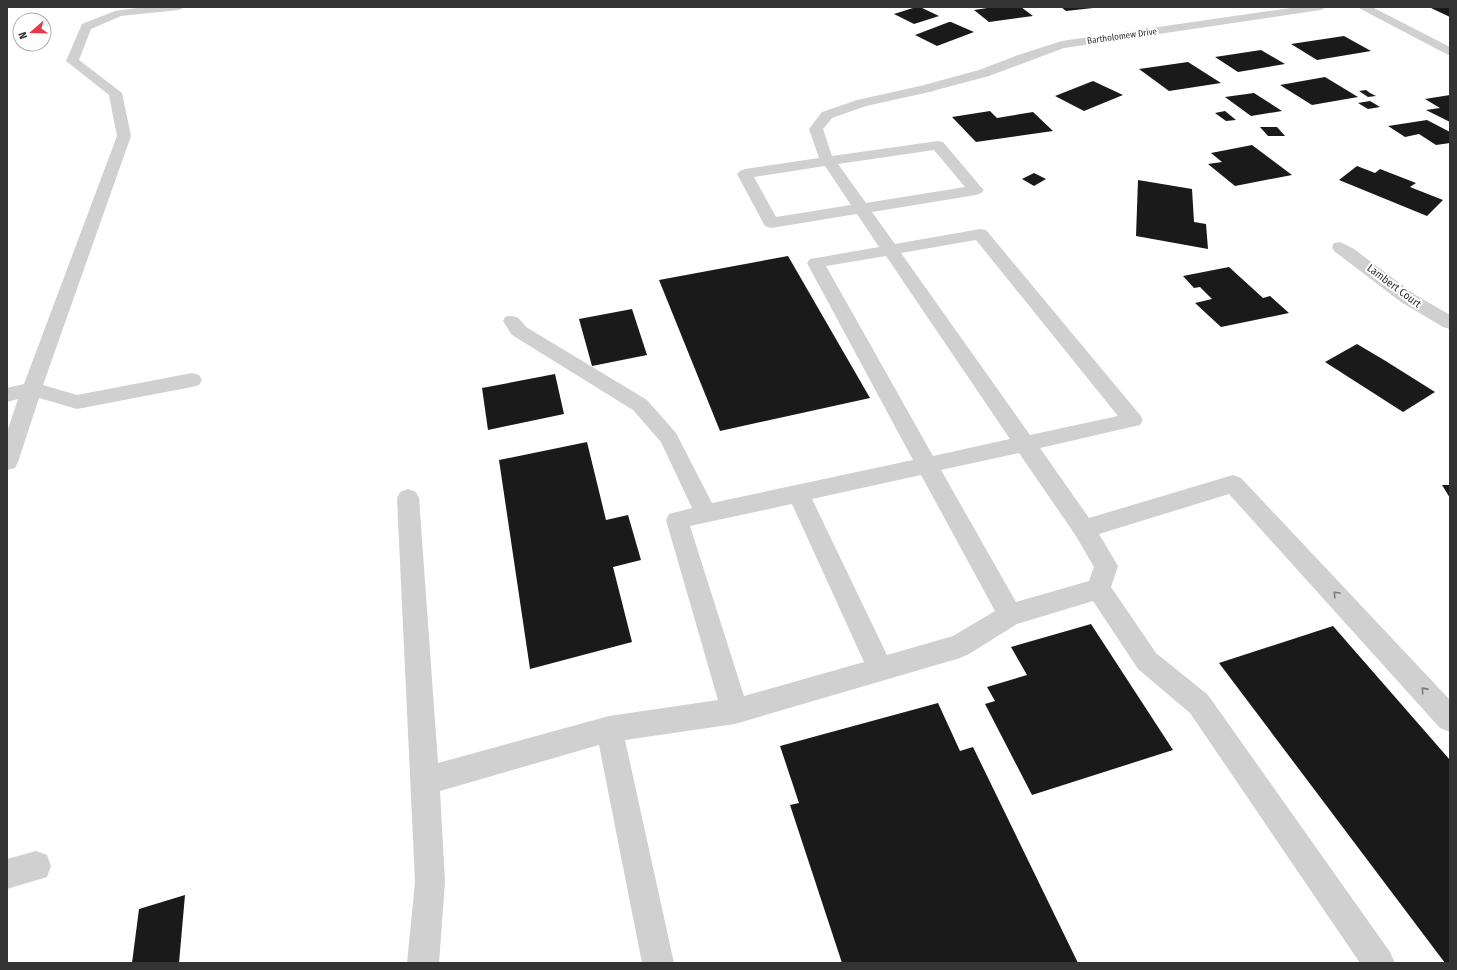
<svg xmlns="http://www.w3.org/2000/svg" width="1457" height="970" viewBox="0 0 1457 970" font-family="'Fira Sans Condensed',sans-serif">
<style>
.building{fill:#1a1a1a}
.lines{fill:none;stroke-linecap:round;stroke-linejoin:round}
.lane{fill:#d0d0d0;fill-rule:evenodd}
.street{fill:#d0d0d0;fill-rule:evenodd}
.oneway{stroke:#7a7a7a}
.labels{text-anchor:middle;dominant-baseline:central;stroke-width:4;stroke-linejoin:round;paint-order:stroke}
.far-street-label{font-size:9px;fill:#333;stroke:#fff}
.street-label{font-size:11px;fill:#333;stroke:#fff}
</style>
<rect width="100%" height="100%" fill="#fff"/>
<!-- building -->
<g class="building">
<path d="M916,7h4l19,9 -25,8 -20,-10z"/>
<path d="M994,7h27l12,9 -44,6 -15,-12z"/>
<path d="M1061,7h32v1l-27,3z"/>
<path d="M1429,7h21v10l-17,-8z"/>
<path d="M949,22h2l23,10 -37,14 -22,-11z"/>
<path d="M1344,36l27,15 -54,9 -26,-16z"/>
<path d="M1261,50l24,14 -47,8 -23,-15z"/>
<path d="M1188,62l33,21 -52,8 -30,-22z"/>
<path d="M1325,77l33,20 -46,8 -32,-20z"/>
<path d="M1093,81l30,14 -39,16 -29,-15z"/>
<path d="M1366,90l4,3 6,3 -8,1 -9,-6z"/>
<path d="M1254,93l28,18 -31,5 -26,-19z"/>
<path d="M1450,95v27l-24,-12 14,-2 -15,-9z"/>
<path d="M1370,101l10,6 -12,2 -10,-6z"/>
<path d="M990,111l7,7 36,-6 20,19 -77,11 -24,-25z"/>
<path d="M1225,111l11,9 -10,1 -11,-8z"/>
<path d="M1427,120l23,12v11l-14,2 -17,-11 -14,3 -17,-11z"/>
<path d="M1260,127h17l8,9h-17z"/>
<path d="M1252,145l40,30 -57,11 -27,-22 14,-2 -11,-9z"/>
<path d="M1357,166l18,7 5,-4 36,14 -6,4 33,13 -16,16 -88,-36z"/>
<path d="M1034,173l12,6 -12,7 -12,-7z"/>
<path d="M1138,180l54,9 2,33 12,2 2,25 -72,-13z"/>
<path d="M788,256l82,142 -150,33 -61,-151z"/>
<path d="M1229,267l34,31 7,-2 19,17 -68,14 -26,-24 17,-4 -12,-12 -6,1 -11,-12z"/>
<path d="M632,309l15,46 -55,11 -13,-47z"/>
<path d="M1357,344l27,16 51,32 -32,20 -78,-50z"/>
<path d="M555,374l9,40 -76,16 -6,-42z"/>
<path d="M587,442l19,78 22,-5 13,45 -28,7 19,75 -102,27 -31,-209z"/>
<path d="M1442,485h8v13z"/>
<path d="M1091,624l82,126 -141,45 -47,-91 10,-3 -8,-14 40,-12 -16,-28z"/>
<path d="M1333,626l117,134v203h-5l-226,-300z"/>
<path d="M938,703l22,48 13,-4 105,216h-236l-52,-158 9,-2 -19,-57z"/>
<path d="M185,895l-6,68h-47l7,-54z"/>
</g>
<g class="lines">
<!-- lane -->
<g class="lane">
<path d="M144,7h41l-6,3 -58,6 -30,13 -12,31 43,33 9,43 -88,249 34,10 115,-22 7,2 3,5 -3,5 -7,2 -115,22 -38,-11 -21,64 -3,6 -8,2v-38l11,-33 -11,3v-14l17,-4 93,-248 -8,-41 -43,-34 16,-37 33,-13z"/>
<path d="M929,84l5,1 2,3 -2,3 -68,15 -34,12 -9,11 9,27 106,-15 5,1 38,45 3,3 -3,3 -5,2 -104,17 23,32 85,-15 6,1 154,185 3,5 -3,5 -100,23 49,70 144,-43 8,3 209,222v32l-10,-4 -211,-234 -130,40 19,32 -7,21 45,66 52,42 182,257 5,11h-35l-170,-250 -52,-44 -45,-68 -76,23 -48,30 -9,4 -225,66 -110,16 49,223h-32l-43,-218 -159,46 5,91 -6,81h-32l8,-81 -18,-384 3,-6 8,-3 8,3 3,6 19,265 171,-47 109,-16 -52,-180 3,-6 23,-6 -31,-66 -28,-32 -121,-75 -9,-14 2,-4c11,-3 14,1 21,10l121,73 29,33 36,70 201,-43 -106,-197 3,-4 6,-1 63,-11 -22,-33 -86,14 -6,-2 -28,-52 3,-3 5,-2 74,-11 -10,-29 13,-17 35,-12zM934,150l31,37 -99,16 -28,-39zM825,166l26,39 -75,12 -22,-40zM976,240l142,176 -88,19 -129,-182zM886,256l124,183 -77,17 -107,-190zM1019,453l57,83 18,31 -5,14 -73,21 -75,-132zM921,475l74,136 -42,25 -66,19 -75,-156zM792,504l72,158 -120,34 -54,-170z"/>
<path d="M36,851l11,4 4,11 -4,11 -40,12v-30z"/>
</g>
<!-- street -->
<g class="street">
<path d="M1297,7h30l-6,3 -257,38 -75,28 -60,16 -5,-1 -2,-3 2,-3 55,-15 39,-15 44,-14z"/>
<path d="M1357,7h15l78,40v9z"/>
<path d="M1340,242l14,7 60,45 36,21v14l-7,-2 -42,-25 -67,-51 -2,-4 2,-4z"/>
</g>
</g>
<!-- one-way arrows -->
<defs><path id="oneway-chevron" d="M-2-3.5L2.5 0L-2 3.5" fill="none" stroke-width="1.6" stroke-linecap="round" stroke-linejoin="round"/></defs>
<g class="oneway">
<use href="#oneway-chevron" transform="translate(1336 594) rotate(-133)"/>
<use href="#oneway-chevron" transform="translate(1424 690) rotate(-132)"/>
</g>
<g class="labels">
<!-- far-street labels -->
<g class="far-street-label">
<text transform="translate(1122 36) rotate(-8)">Bartholomew Drive</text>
</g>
<!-- street labels -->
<g class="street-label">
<text transform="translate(1394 286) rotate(37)">Lambert Court</text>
</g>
</g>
<!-- border -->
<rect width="1457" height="970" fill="none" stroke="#333333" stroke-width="16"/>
<!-- north arrow -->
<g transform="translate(32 32) rotate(250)"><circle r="19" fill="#ffffff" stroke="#adadad"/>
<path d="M0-3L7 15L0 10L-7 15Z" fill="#e63946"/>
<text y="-6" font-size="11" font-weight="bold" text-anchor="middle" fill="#333333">N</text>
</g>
</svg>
